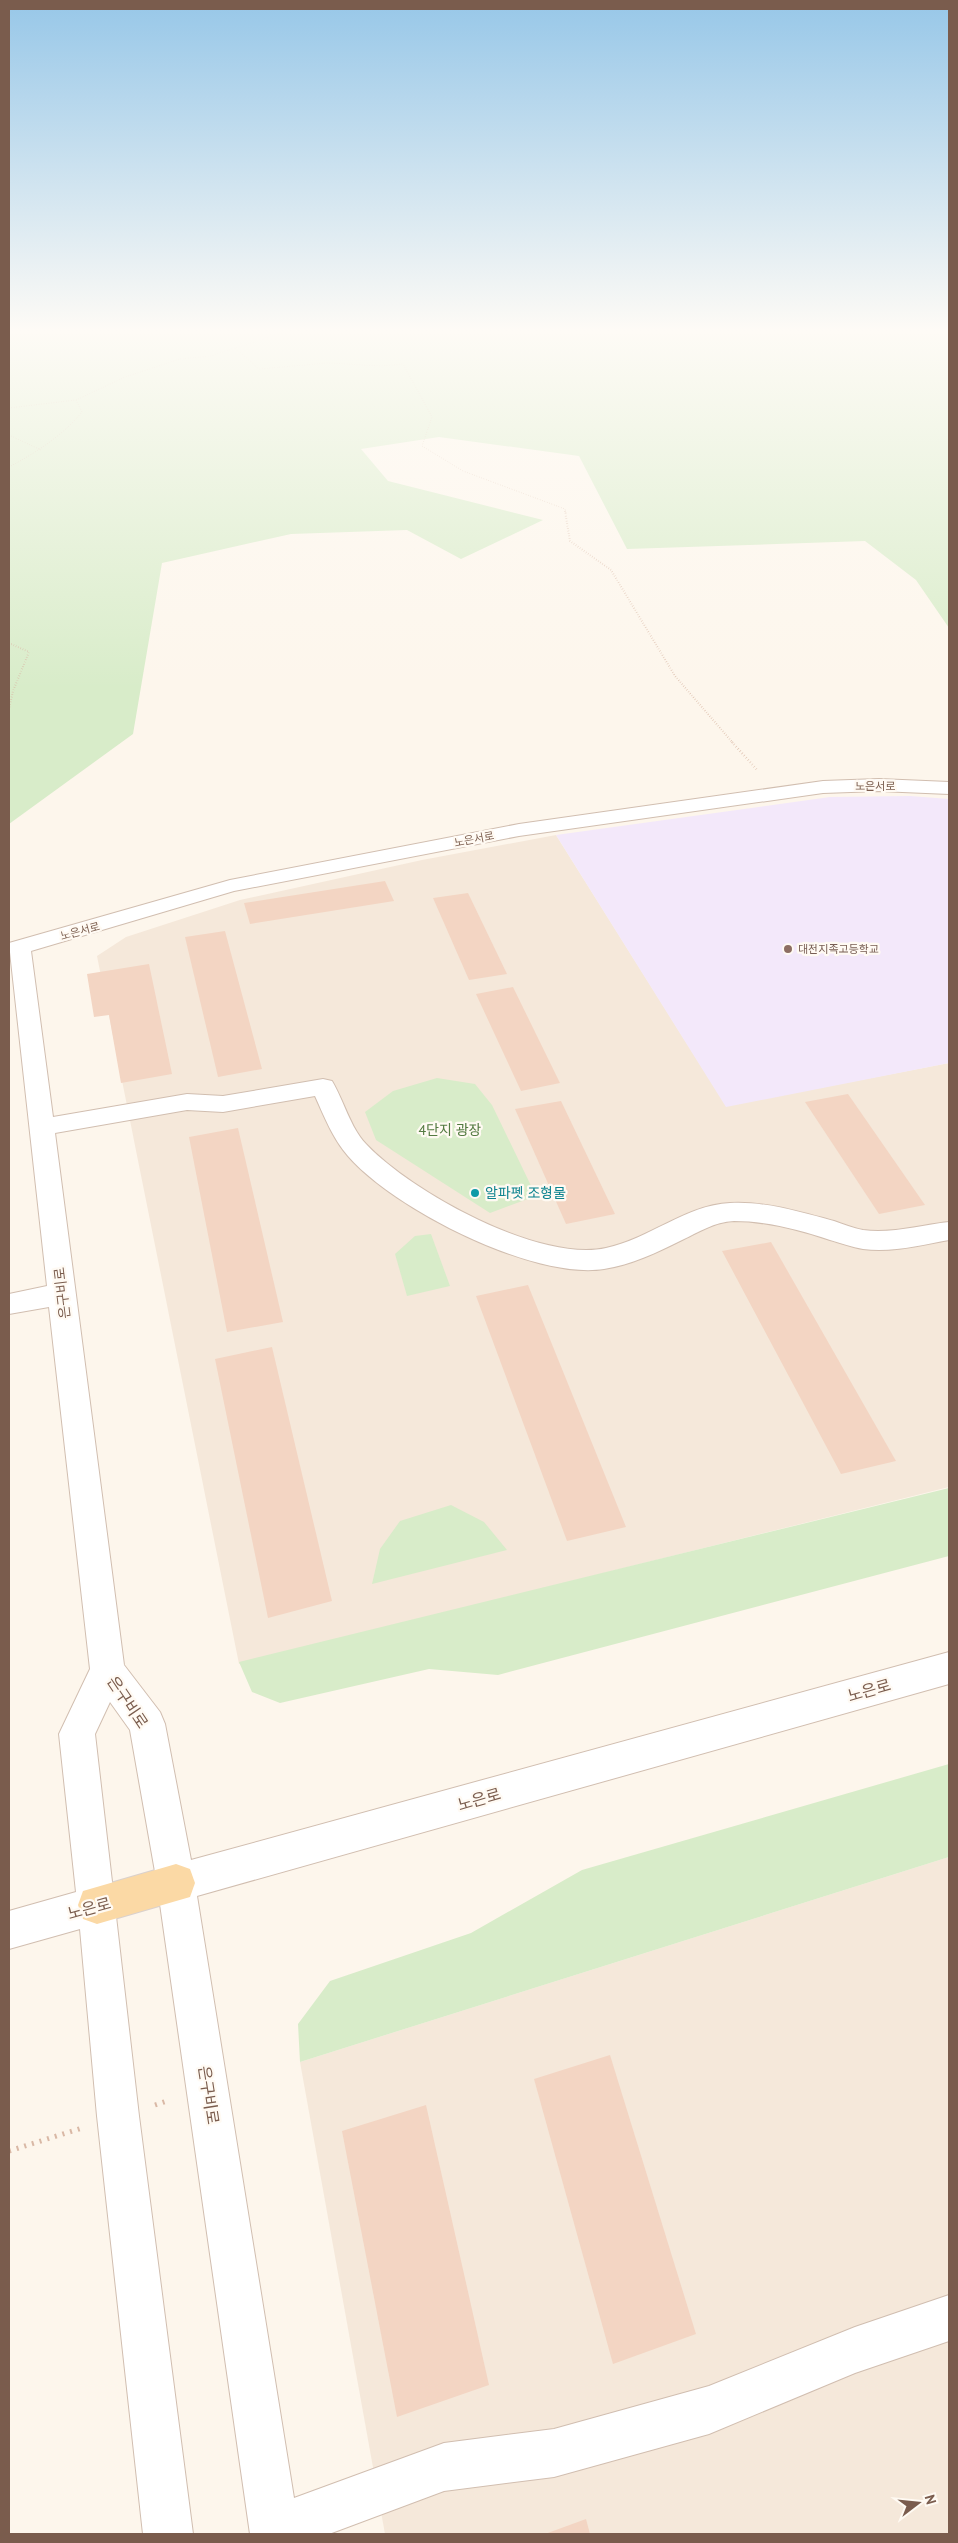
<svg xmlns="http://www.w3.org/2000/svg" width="958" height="2543" viewBox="0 0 958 2543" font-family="'PT Sans','Noto Sans KR',sans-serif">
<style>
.residential{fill:#f5e8da}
.education{fill:#f3e8fa}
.green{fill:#d8ecc9}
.building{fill:#f3d5c3}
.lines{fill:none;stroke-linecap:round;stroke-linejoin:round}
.minor-casing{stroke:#d1beb0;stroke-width:2}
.major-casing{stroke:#dad1cd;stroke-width:2}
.path-far3{stroke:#d9b8a5;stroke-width:1;stroke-dasharray:0.5 2;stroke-linecap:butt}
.path-far2{stroke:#d9b8a5;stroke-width:2;stroke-dasharray:0.5 2;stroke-linecap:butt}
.path-far1{stroke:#d9b8a5;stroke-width:2.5;stroke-dasharray:0.5 2.5;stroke-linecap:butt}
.path{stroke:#d9b8a5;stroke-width:5;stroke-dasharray:2 6;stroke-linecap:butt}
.minor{fill:#fff;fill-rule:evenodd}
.major{fill:#fbd9a5;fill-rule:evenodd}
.education-dot{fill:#8d6e63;stroke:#fffaf3;stroke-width:2}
.culture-dot{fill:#0f9aa8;stroke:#fffaf3;stroke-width:2}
.labels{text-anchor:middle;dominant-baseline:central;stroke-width:4.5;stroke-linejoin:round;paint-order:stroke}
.far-street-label{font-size:11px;fill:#7a5c4d;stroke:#fffaf3}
.far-education-label{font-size:11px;fill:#785e54;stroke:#fffaf3;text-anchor:start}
.park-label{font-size:14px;fill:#537a41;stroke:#fffaf3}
.culture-label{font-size:14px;fill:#0d838f;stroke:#fffaf3;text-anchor:start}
.street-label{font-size:14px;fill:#7a5c4d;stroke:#fffaf3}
.near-street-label{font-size:16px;fill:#7a5c4d;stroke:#fffaf3}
</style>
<rect width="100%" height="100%" fill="#fdf6ec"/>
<!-- residential -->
<g class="residential">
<path d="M556,835l170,271 223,-43v424l-710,177 -142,-708 29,-19 114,-37 182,-40z"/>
<path d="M949,1857v677h-564l-85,-472z"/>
</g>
<!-- education -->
<path class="education" d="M910,796l39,3v264l-223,44 -170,-272 274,-38z"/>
<!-- green -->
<g class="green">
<path d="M9,333h940v295l-33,-48 -51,-39 -238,8 -48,-93 -140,-19 -78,12 27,32 155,39 -82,39 -54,-29 -116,4 -129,29 -29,171 -124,90z"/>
<path d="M437,1078l38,6 17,21 44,91 -46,17 -114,-73 -11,-28 28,-21z"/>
<path d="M431,1234l19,52 -43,10 -12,-42 20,-18z"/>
<path d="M949,1488v68l-451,119 -69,-6 -149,34 -28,-11 -13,-30z"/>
<path d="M451,1505l33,17 23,28 -135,34 8,-35 20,-28z"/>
<path d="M949,1764v93l-649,205 -2,-38 32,-43 141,-48 111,-63z"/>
</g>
<!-- building -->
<g class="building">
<path d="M385,881l9,20 -144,23 -6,-21z"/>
<path d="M468,893l39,81 -38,6 -36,-82z"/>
<path d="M225,931l37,138 -44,8 -33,-140z"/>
<path d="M149,964l23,110 -51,9 -12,-68 -15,2 -7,-43z"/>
<path d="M513,987l47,96 -39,8 -45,-97z"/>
<path d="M848,1094l77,111 -46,9 -74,-112z"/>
<path d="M561,1101l54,113 -49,10 -51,-115z"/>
<path d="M238,1128l45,194 -56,10 -38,-195z"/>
<path d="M771,1242l125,219 -55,13 -119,-223z"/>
<path d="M528,1285l98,242 -59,14 -91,-245z"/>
<path d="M272,1347l60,254 -64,17 -53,-259z"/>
<path d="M610,2055l86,279 -83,30 -79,-285z"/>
<path d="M426,2105l63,280 -92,32 -55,-286z"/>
<path d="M586,2519l4,15h-45z"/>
</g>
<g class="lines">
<!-- minor casing -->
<g class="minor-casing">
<path id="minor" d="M879,779l70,3v12l-70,-3 -56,2 -304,43 -285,55 -203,60 22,166 134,-23 36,2 100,-17 9,2c12,20 18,46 34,63 45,48 174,119 240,104 43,-9 80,-43 124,-45 35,-2 70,9 104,18 9,3 19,7 29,9 28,4 58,-5 86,-8v18c-27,5 -58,13 -86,9 -11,-2 -22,-6 -33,-9 -30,-10 -63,-19 -96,-19 -20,1 -35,11 -52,19 -24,12 -51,25 -78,29 -71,11 -210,-60 -256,-113 -15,-17 -24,-40 -33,-60l-92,16 -36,-2 -132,23 69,532 36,47 5,12 26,136 758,-208v32l-752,212 97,602 150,-55 110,-14 155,-43 146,-59 94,-32v46l-94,32 -146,61 -155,43 -110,14 -115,43h-79l-93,-651 -27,-153 -20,-28 -15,32 44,382 54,418h-50l-46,-418 -17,-187 -71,20v-38l67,-19 -17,-158 31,-65 -41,-362 -40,7v-20l38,-8 -38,-343 221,-63 289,-56 304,-43z"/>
</g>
<!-- major casing -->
<g class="major-casing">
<path id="major" d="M176,1864l14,5 5,14 -5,14 -93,27 -14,-5 -5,-14 5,-14z"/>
</g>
<!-- path-far3 -->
<g class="path-far3">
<path d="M235,348l24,21 69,-6 53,3 22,-2 29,53 -10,29 41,25 102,38 1,4"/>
<path d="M9,408l67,-8 49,-23 55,-18 31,-3 71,-23"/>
<path d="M9,435l32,15"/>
<path d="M9,467c28,-15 53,-31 73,-55l-6,-12"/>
</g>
<!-- path-far2 -->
<g class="path-far2">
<path d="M565,511l5,30 41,29 64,106 58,67"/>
<path d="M9,643l20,9 -16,39 -4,18"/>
</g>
<!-- path-far1 -->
<path class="path-far1" d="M732,742l26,29"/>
<!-- path -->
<g class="path">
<path d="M155,2105l15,-5"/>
<path d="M9,2151l73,-23"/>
</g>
<!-- minor -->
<use href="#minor" class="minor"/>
<!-- major -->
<use href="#major" class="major"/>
</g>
<!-- sky -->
<linearGradient id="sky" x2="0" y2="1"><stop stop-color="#97c7e8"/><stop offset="0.48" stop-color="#fefbf6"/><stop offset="1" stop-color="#fefbf6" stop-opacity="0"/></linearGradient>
<rect width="958" height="689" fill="url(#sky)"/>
<!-- markers -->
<circle class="education-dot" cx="788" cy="949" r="5"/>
<circle class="culture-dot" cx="475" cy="1193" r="5"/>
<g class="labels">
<!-- far-street labels -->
<g class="far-street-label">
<text x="875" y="786">노은서로</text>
<text transform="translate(474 839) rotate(-11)">노은서로</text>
<text transform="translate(80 931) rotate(-15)">노은서로</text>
</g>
<!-- far-education labels -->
<g class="far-education-label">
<text x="798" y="949">대전지족고등학교</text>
</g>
<!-- park labels -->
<g class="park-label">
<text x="450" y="1130">4단지 광장</text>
</g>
<!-- culture labels -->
<g class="culture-label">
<text x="485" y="1193">알파펫 조형물</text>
</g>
<!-- street labels -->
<g class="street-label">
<text transform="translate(62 1293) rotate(-97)">은구비로</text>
</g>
<!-- near-street labels -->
<g class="near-street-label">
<text transform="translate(869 1690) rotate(-16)">노은로</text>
<text transform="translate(128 1702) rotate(56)">은구비로</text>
<text transform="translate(479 1799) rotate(-16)">노은로</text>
<text transform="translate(89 1908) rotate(-15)">노은로</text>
<text transform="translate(209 2095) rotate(81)">은구비로</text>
</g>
</g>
<!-- border -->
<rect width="958" height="2543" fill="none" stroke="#7a5c4d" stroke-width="20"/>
<!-- north arrow -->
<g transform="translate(918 2503) rotate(74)" stroke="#fffaf3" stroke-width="4" paint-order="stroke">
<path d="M0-4L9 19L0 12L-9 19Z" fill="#7a5c4d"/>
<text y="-8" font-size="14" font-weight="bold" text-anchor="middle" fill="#7a5c4d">N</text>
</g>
</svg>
